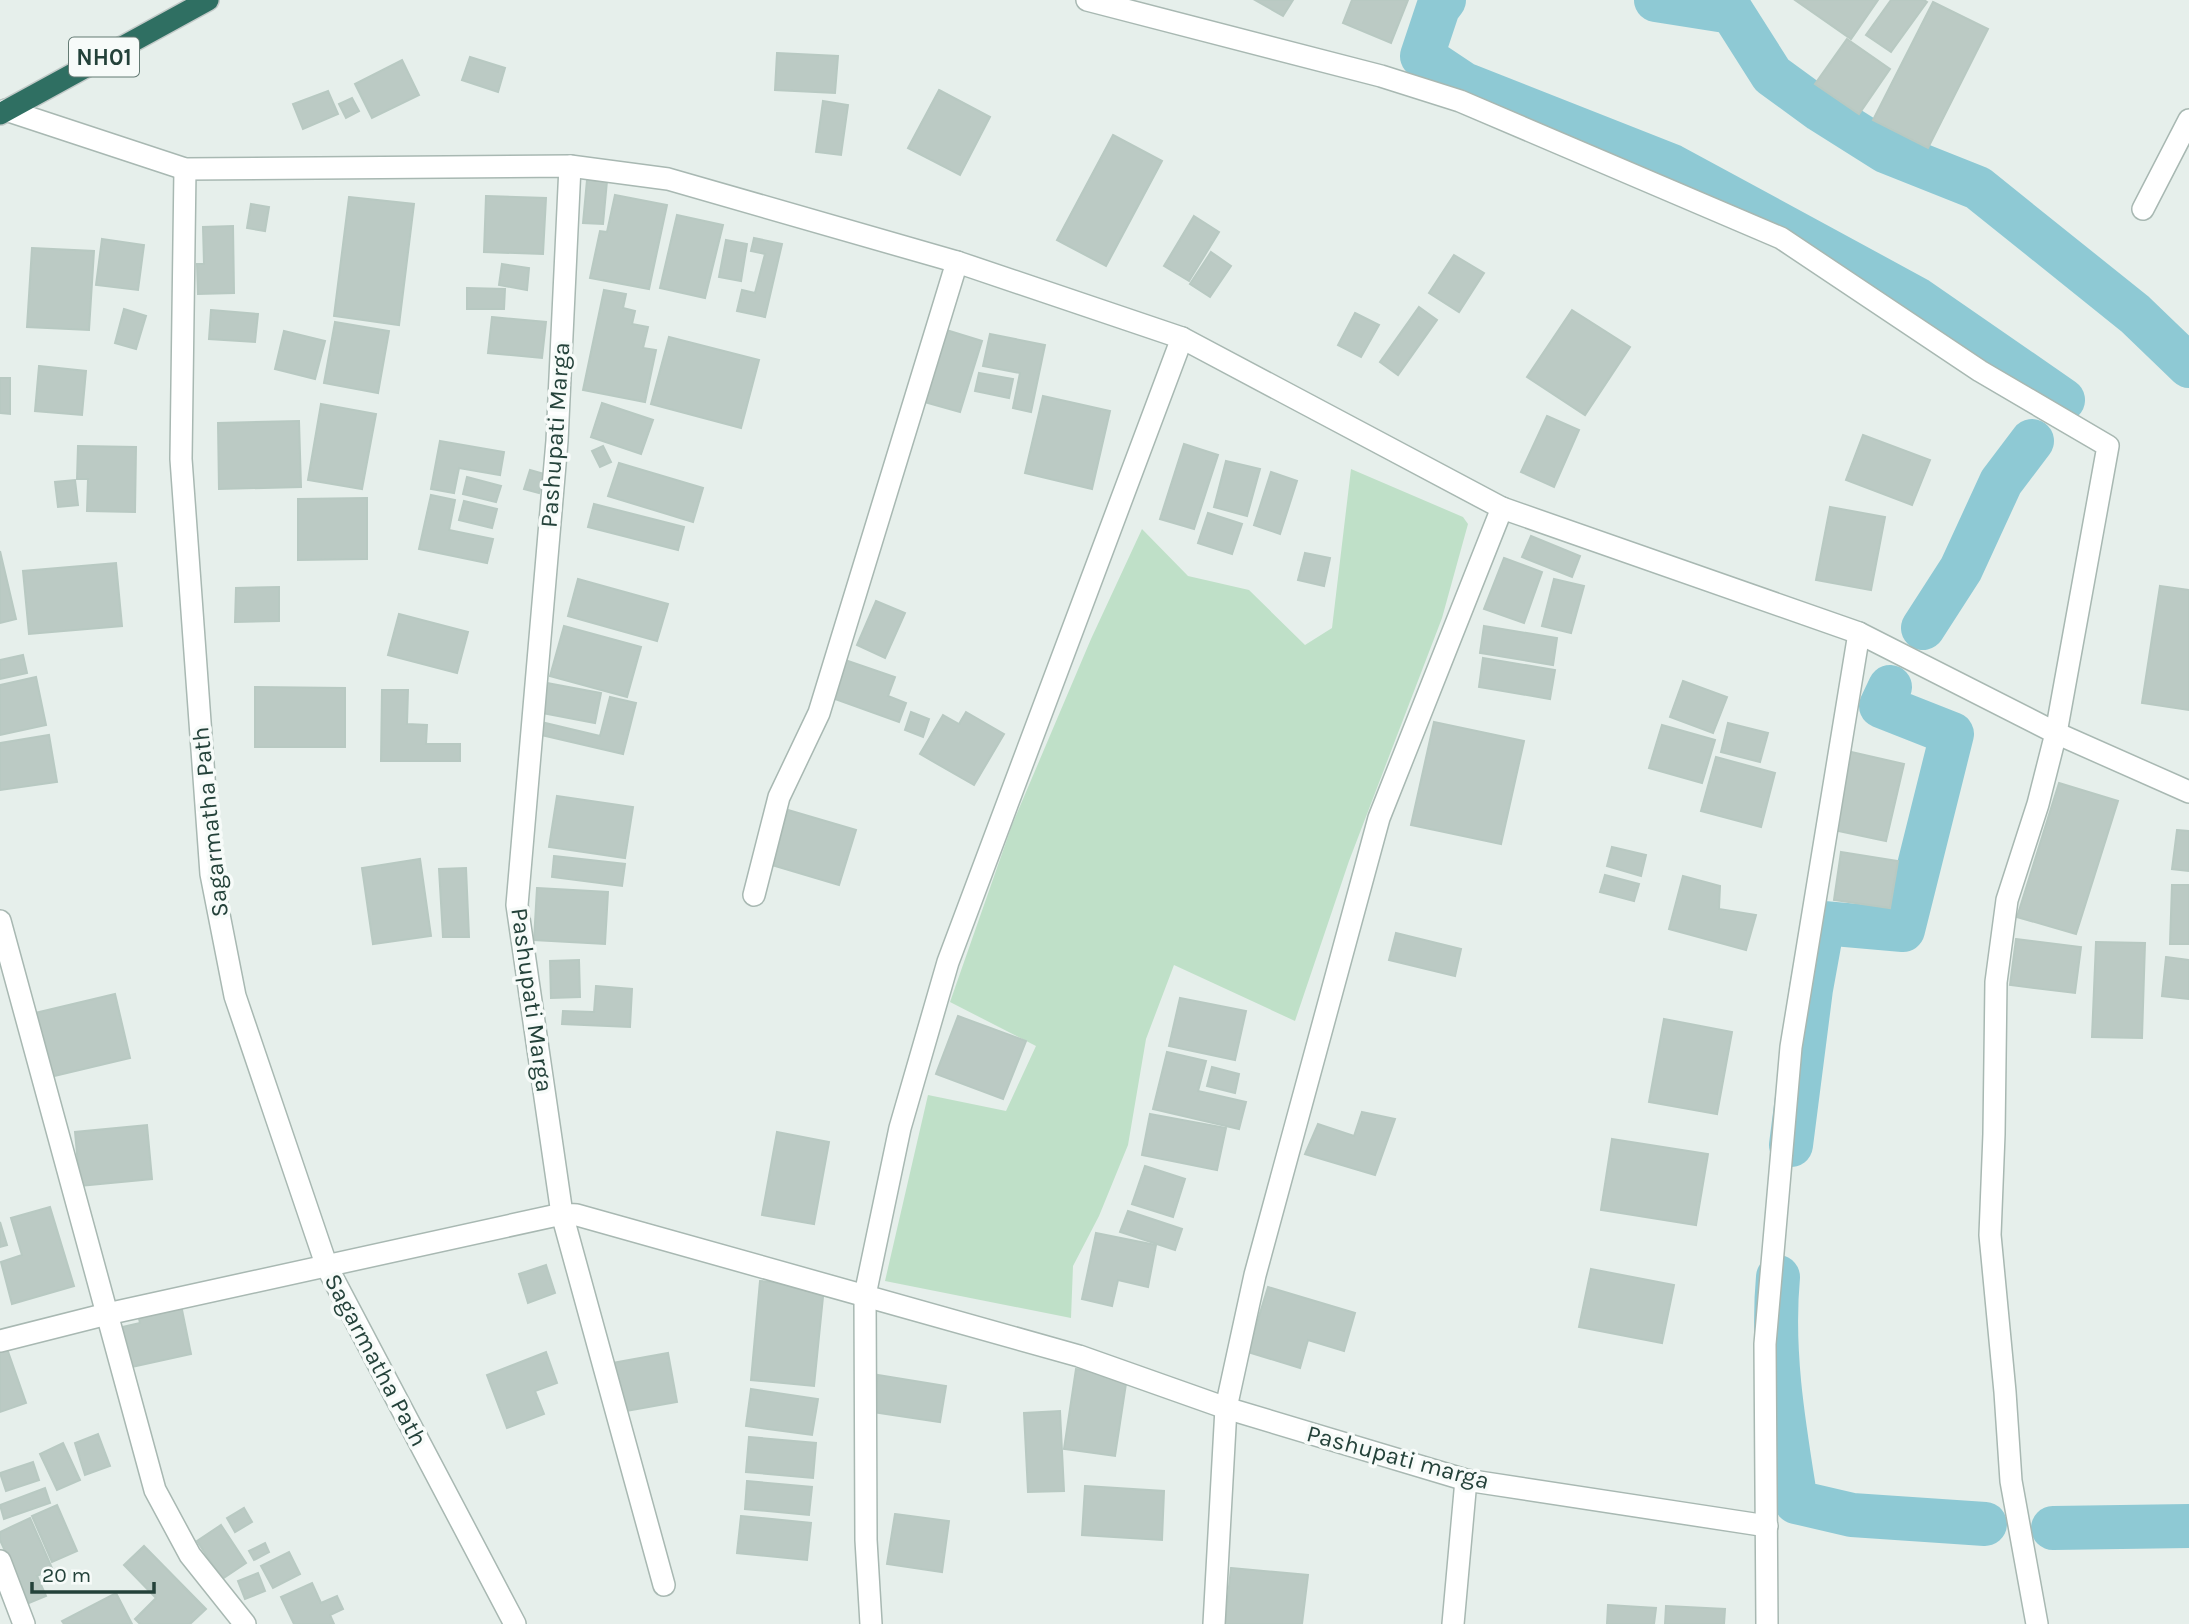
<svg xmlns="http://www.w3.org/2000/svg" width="2189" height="1624" viewBox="0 0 2189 1624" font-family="Karla,sans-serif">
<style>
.green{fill:#bfe0c8}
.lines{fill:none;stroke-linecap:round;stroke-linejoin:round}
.canal{stroke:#8ec9d4;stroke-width:44}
.building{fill:#bbcac4;stroke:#b8c9c2;stroke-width:2}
.minor-casing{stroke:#a8b8b2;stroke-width:24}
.highway-casing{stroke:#c2cac8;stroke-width:24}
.minor{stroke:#fff;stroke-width:21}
.highway{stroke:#2f6f62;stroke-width:21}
.labels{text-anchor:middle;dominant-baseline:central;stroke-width:7;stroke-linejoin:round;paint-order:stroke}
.shield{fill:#f7fbf9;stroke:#637a73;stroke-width:2}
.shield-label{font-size:23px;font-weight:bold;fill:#24423a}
.street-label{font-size:24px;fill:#24423a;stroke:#f7fbf9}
</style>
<rect width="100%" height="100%" fill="#e6efeb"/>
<!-- green -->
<path class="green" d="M1351,469l112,48 5,7 -26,94 -93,243 -54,160 -121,-56 -28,74 -18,106 -29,71 -26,50 -2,52 -186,-37 43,-186 78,16 30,-65 -86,-44 62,-177 79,-186 51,-110 46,47 61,14 56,55 27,-17z"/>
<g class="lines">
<!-- canal -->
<g class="canal">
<path d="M1444,0l-6,8 -16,48 42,28 208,82 245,133 146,101"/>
<path d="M1656,0l76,12 40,63 48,35 65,41 93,37 157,126 54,52"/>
<path d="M1923,628l38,-59 40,-87 31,-41"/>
<path d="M1791,1145l20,-156 12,-66 80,7 49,-196 -71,-28 9,-19"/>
<path d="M1778,1277c-7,76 6,150 18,225l56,13 133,9"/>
<path d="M2053,1528l136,-2"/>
</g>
</g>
<!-- building -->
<g class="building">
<path d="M1255,0h38l-10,16z"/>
<path d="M1352,0h56l-17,43 -48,-20z"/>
<path d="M1795,0h83l-27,39z"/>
<path d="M1891,0h33l3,2 -36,50 -25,-17z"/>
<path d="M1933,2l55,27 -60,119 -55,-28z"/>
<path d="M1847,39l43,30 -31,45 -44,-30z"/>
<path d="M777,53l61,3 -3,37 -60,-3z"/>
<path d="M470,57l35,11 -7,24 -36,-12z"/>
<path d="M402,60l17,35 -47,23 -17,-34z"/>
<path d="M939,90l51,27 -30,58 -52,-27z"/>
<path d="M328,91l10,23 -35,15 -10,-25z"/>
<path d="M352,98l7,13 -13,7 -7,-14z"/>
<path d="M823,101l25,4 -7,50 -25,-3z"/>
<path d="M1113,135l49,26 -56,105 -49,-26z"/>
<path d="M587,180l20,1 -4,43 -20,-1z"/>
<path d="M615,195l52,10 -18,84 -59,-11 10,-47 7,1z"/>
<path d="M486,196l60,2 -3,56 -59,-2z"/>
<path d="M349,197l65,7 -15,121 -65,-9z"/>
<path d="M251,204l18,3 -4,24 -18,-3z"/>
<path d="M677,215l46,10 -18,73 -45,-10z"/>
<path d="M1194,216l25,16 -30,49 -25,-15z"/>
<path d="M233,226l1,67 -36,1 -1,-30h7l-1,-37z"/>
<path d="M754,238l28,6 -17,73 -28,-6 5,-21 13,3 10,-39 -14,-3z"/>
<path d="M102,239l42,6 -6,45 -42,-5z"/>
<path d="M726,240l21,4 -6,37 -22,-4z"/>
<path d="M32,248l62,3 -5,79 -62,-3z"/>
<path d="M1211,252l20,14 -21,31 -20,-13z"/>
<path d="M1454,255l30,18 -25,39 -30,-19z"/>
<path d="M502,264l27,4 -2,22 -28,-5z"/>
<path d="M467,288l38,1 -1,20h-37z"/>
<path d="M604,290l22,4 -3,14 12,3 -3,13 16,3 -5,21 13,2 -11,52 -62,-12z"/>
<path d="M1419,307l18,13 -39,55 -18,-13z"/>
<path d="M124,309l22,7 -10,33 -21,-6z"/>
<path d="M211,310l47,4 -3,28 -46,-3z"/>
<path d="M1572,310l58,37 -45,68 -58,-38z"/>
<path d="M1355,313l24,12 -18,32 -23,-12z"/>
<path d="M492,317l54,5 -4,36 -54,-5z"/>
<path d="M335,322l54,9 -11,62 -54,-10z"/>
<path d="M943,329l39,12 -22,71 -39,-11z"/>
<path d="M284,331l41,10 -10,38 -40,-10z"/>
<path d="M990,334l55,11 -14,67 -18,-4 7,-35 -37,-7z"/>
<path d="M669,337l90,23 -18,68 -90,-24z"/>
<path d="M39,366l47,5 -4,44 -47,-4z"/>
<path d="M979,373l34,6 -4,19 -34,-7z"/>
<path d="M0,378h10v36l-10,-1z"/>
<path d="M1043,396l67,15 -18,78 -67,-16z"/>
<path d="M602,403l51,17 -12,34 -50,-17z"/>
<path d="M321,404l55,10 -14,75 -54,-9z"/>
<path d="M1547,416l32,14 -25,57 -33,-15z"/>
<path d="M299,421l2,66 -82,2 -1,-66z"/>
<path d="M1863,435l67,25 -18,45 -66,-25z"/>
<path d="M440,441l64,11 -4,23 -41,-7 -5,25 -23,-4z"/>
<path d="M1184,444l34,11 -24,74 -34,-10z"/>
<path d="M78,446l58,1 -1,65 -48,-1 1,-32h-11z"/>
<path d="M603,446l8,16 -11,5 -8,-16z"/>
<path d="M1226,461l34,8 -13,47 -33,-9z"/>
<path d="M619,463l84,25 -10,34 -85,-26z"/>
<path d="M530,470l14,4 -5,19 -15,-4z"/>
<path d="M1271,472l26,9 -17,53 -26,-9z"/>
<path d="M467,477l34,9 -5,16 -33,-8z"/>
<path d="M75,480l3,25 -20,2 -3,-25z"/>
<path d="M431,495l24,5 -6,30 44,9 -6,24 -68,-14z"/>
<path d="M367,498v61l-69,1v-61z"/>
<path d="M464,501l33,8 -5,19 -33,-8z"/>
<path d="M594,504l90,23 -6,23 -90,-23z"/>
<path d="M1830,507l55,10 -14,73 -55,-10z"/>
<path d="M1208,513l34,11 -10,30 -34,-11z"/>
<path d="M1531,536l49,20 -8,21 -50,-20z"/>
<path d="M0,551l16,68 -16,4z"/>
<path d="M1305,553l25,5 -6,28 -26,-6z"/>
<path d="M1504,558l38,14 -18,51 -40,-14z"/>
<path d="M116,563l6,63 -93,8 -6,-63z"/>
<path d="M578,579l90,25 -11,37 -89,-25z"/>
<path d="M1554,579l30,7 -13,47 -29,-7z"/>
<path d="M2160,586l29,4v120l-47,-7z"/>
<path d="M279,587v34l-44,1 1,-34z"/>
<path d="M876,601l29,12 -20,45 -28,-13z"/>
<path d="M399,614l69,18 -11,41 -69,-18z"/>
<path d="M564,626l77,21 -14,50 -77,-21z"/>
<path d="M1484,626l73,12 -4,27 -73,-12z"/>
<path d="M23,655l4,18 -27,6v-19z"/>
<path d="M1483,658l72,12 -5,29 -71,-12z"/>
<path d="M845,660l50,17 -7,19 18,7 -7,19 -67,-24z"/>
<path d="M36,677l10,48 -46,10v-50z"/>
<path d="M1683,681l44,16 -14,36 -43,-16z"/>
<path d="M547,683l54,10 -6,30 -53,-10z"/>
<path d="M255,687l90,1v59h-90z"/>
<path d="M382,690h26l-1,34 20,1 -1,19h34v17h-79z"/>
<path d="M610,697l26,6 -13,51 -86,-20 4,-12 59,14z"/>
<path d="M911,712l18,7 -6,18 -18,-7z"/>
<path d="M966,712l38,22 -30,51 -54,-31 23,-39 16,9z"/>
<path d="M1434,722l90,19 -23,103 -90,-19z"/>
<path d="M1728,723l40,10 -8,29 -39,-10z"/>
<path d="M1662,725l53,15 -13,43 -53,-15z"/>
<path d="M49,735l8,47 -57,8v-47z"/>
<path d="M1847,751l57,13 -18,77 -57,-12z"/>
<path d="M1716,757l59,16 -14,54 -60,-16z"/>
<path d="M2059,783l59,18 -42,133 -59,-17z"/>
<path d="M557,796l76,11 -8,51 -76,-11z"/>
<path d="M788,810l68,20 -17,55 -67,-20z"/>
<path d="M2177,830l12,1v40l-17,-2z"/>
<path d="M1612,847l34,8 -5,21 -34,-10z"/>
<path d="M1841,852l57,9 -8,47 -56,-8z"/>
<path d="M554,856l71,8 -3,22 -70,-9z"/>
<path d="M420,859l11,77 -58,8 -11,-76z"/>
<path d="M466,868l3,69h-26l-4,-68z"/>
<path d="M1605,875l34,9 -5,17 -34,-9z"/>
<path d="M1683,876l37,10 -1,23 37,6 -10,35 -77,-21z"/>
<path d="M2172,885h17v59h-19z"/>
<path d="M537,888l71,4 -3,52 -71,-4z"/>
<path d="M1396,933l65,16 -6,27 -66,-16z"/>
<path d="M2016,939l65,8 -6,46 -65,-8z"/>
<path d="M2096,942l49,1 -3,95 -50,-1z"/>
<path d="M2166,957l23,3v39l-27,-3z"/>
<path d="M579,960l1,37 -29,1 -1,-37z"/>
<path d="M596,986l36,3 -2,38 -68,-3 1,-13 31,1z"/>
<path d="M115,994l15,64 -80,19 -15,-64z"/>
<path d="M1180,998l66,13 -11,49 -66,-14z"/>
<path d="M958,1016l68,25 -23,58 -67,-25z"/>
<path d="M1664,1019l68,13 -15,82 -68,-12z"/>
<path d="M1167,1052l39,9 -8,30 48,11 -7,27 -86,-20z"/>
<path d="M1212,1067l27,7 -4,19 -28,-7z"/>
<path d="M1362,1112l33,7 -20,56 -70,-21 13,-30 36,12z"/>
<path d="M1150,1114l76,14 -9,42 -75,-15z"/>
<path d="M147,1125l5,54 -72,7 -5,-54z"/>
<path d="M777,1132l52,10 -15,82 -52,-9z"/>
<path d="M1612,1139l96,15 -12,71 -95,-15z"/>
<path d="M1145,1166l40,13 -12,38 -41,-13z"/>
<path d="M50,1207l24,79 -62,18 -11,-42 21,-7 -11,-37z"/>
<path d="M1128,1211l54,18 -7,21 -55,-18z"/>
<path d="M0,1222l7,23 -7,2z"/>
<path d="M1096,1233l60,12 -8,42 -30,-7 -6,26 -30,-7z"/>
<path d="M546,1265l9,28 -27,10 -9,-29z"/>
<path d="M1591,1269l83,16 -12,58 -83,-16z"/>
<path d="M760,1281l64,6 -10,99 -63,-6z"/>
<path d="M1268,1287l87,26 -11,38 -36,-11 -8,28 -52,-16z"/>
<path d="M181,1305l10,49 -64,14 -9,-40 22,-5 -2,-9z"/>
<path d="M5,1343l21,60 -26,9v-68z"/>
<path d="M546,1352l11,31 -22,8 9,23 -37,14 -20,-53z"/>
<path d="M668,1353l9,49 -57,10 -8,-49z"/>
<path d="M1076,1369l51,8 -12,79 -51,-7z"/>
<path d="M878,1375l68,11 -6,36 -68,-10z"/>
<path d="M751,1389l67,10 -6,36 -66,-9z"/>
<path d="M1060,1411l4,80 -36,1 -4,-79z"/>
<path d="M98,1434l12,32 -25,9 -10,-32z"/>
<path d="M749,1437l67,6 -3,35 -67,-6z"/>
<path d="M63,1443l17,37 -23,10 -17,-36z"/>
<path d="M33,1462l6,18 -33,11 -6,-18z"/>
<path d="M747,1481l65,6 -3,28 -64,-6z"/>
<path d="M1085,1486l79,5 -2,49 -80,-5z"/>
<path d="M45,1488l5,15 -46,16 -4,-14z"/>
<path d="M57,1505l20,46 -25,11 -20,-46z"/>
<path d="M244,1508l8,14 -17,10 -8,-14z"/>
<path d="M895,1514l54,7 -7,51 -55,-8z"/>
<path d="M741,1516l70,7 -4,37 -70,-7z"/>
<path d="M30,1518l22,50 -15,8 9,20 -17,7 -29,-63v-8z"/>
<path d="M221,1525l25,38 -24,16 -25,-38z"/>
<path d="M265,1543l4,9 -15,8 -5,-9z"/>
<path d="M144,1546l62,63 -16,15h-50l-5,-5 21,-21 -32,-33z"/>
<path d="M289,1552l11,22 -27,14 -12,-22z"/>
<path d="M1231,1568l77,7 -6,49h-77z"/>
<path d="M258,1573l7,18 -20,8 -7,-18z"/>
<path d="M312,1583l9,20 16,-7 6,13 -13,6 4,9h-40l-13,-27z"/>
<path d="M116,1593l16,31h-68l-2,-3z"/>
<path d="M1608,1605l48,3 -2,16h-47z"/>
<path d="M1666,1606l59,3 -1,15h-59z"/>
</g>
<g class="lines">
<!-- minor casing -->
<g class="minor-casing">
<g id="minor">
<path d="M1087,0l294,76 79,25 321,137 199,133 128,75 -52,287 -18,71 -31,96 -11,82 -2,152 -4,101 15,157 6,89 26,143"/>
<path d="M6,110l179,59 385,-3 98,13 289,83 225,76 320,170 357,125 197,100 133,59"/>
<path d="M570,166l-13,275 -40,464 45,309 15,1 502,141 147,52 240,72 301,46"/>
<path d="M185,169l-4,290 30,415 24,122 92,271 188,357"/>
<path d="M2143,209l46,-89"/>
<path d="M754,895l25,-98 40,-84 138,-451"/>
<path d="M0,921l155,569 35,65 55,69"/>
<path d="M0,1341l107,-27 455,-100 102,371"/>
<path d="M0,1561l24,63"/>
<path d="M871,1624l-5,-84 -1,-245 35,-167 48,-166 234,-624"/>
<path d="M1214,1624l12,-216 29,-133 124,-457 123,-310"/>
<path d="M1453,1624l13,-144"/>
<path d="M1767,1624l-2,-280 26,-297 68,-414"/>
</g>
</g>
<!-- highway casing -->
<g class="highway-casing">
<path id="highway" d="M0,114l208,-114"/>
</g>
<!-- minor -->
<use href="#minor" class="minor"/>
<!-- highway -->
<use href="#highway" class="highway"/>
</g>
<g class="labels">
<!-- shield labels -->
<rect class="shield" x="69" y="37.5" width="70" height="39" rx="5"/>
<g class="shield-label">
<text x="104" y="57">NH01</text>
</g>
<!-- street labels -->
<g class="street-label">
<text transform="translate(555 435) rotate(-86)">Pashupati Marga</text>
<text transform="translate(210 822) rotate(-96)">Sagarmatha Path</text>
<text transform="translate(532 1000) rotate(82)">Pashupati Marga</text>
<text transform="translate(376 1360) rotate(62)">Sagarmatha Path</text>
<text transform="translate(1398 1457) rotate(15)">Pashupati marga</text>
</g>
</g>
<!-- scale -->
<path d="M32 1582v10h122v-10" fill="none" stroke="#24423a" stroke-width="3.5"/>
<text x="42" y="1582" font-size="21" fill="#24423a" stroke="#f7fbf9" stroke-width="5" paint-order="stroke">20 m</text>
</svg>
